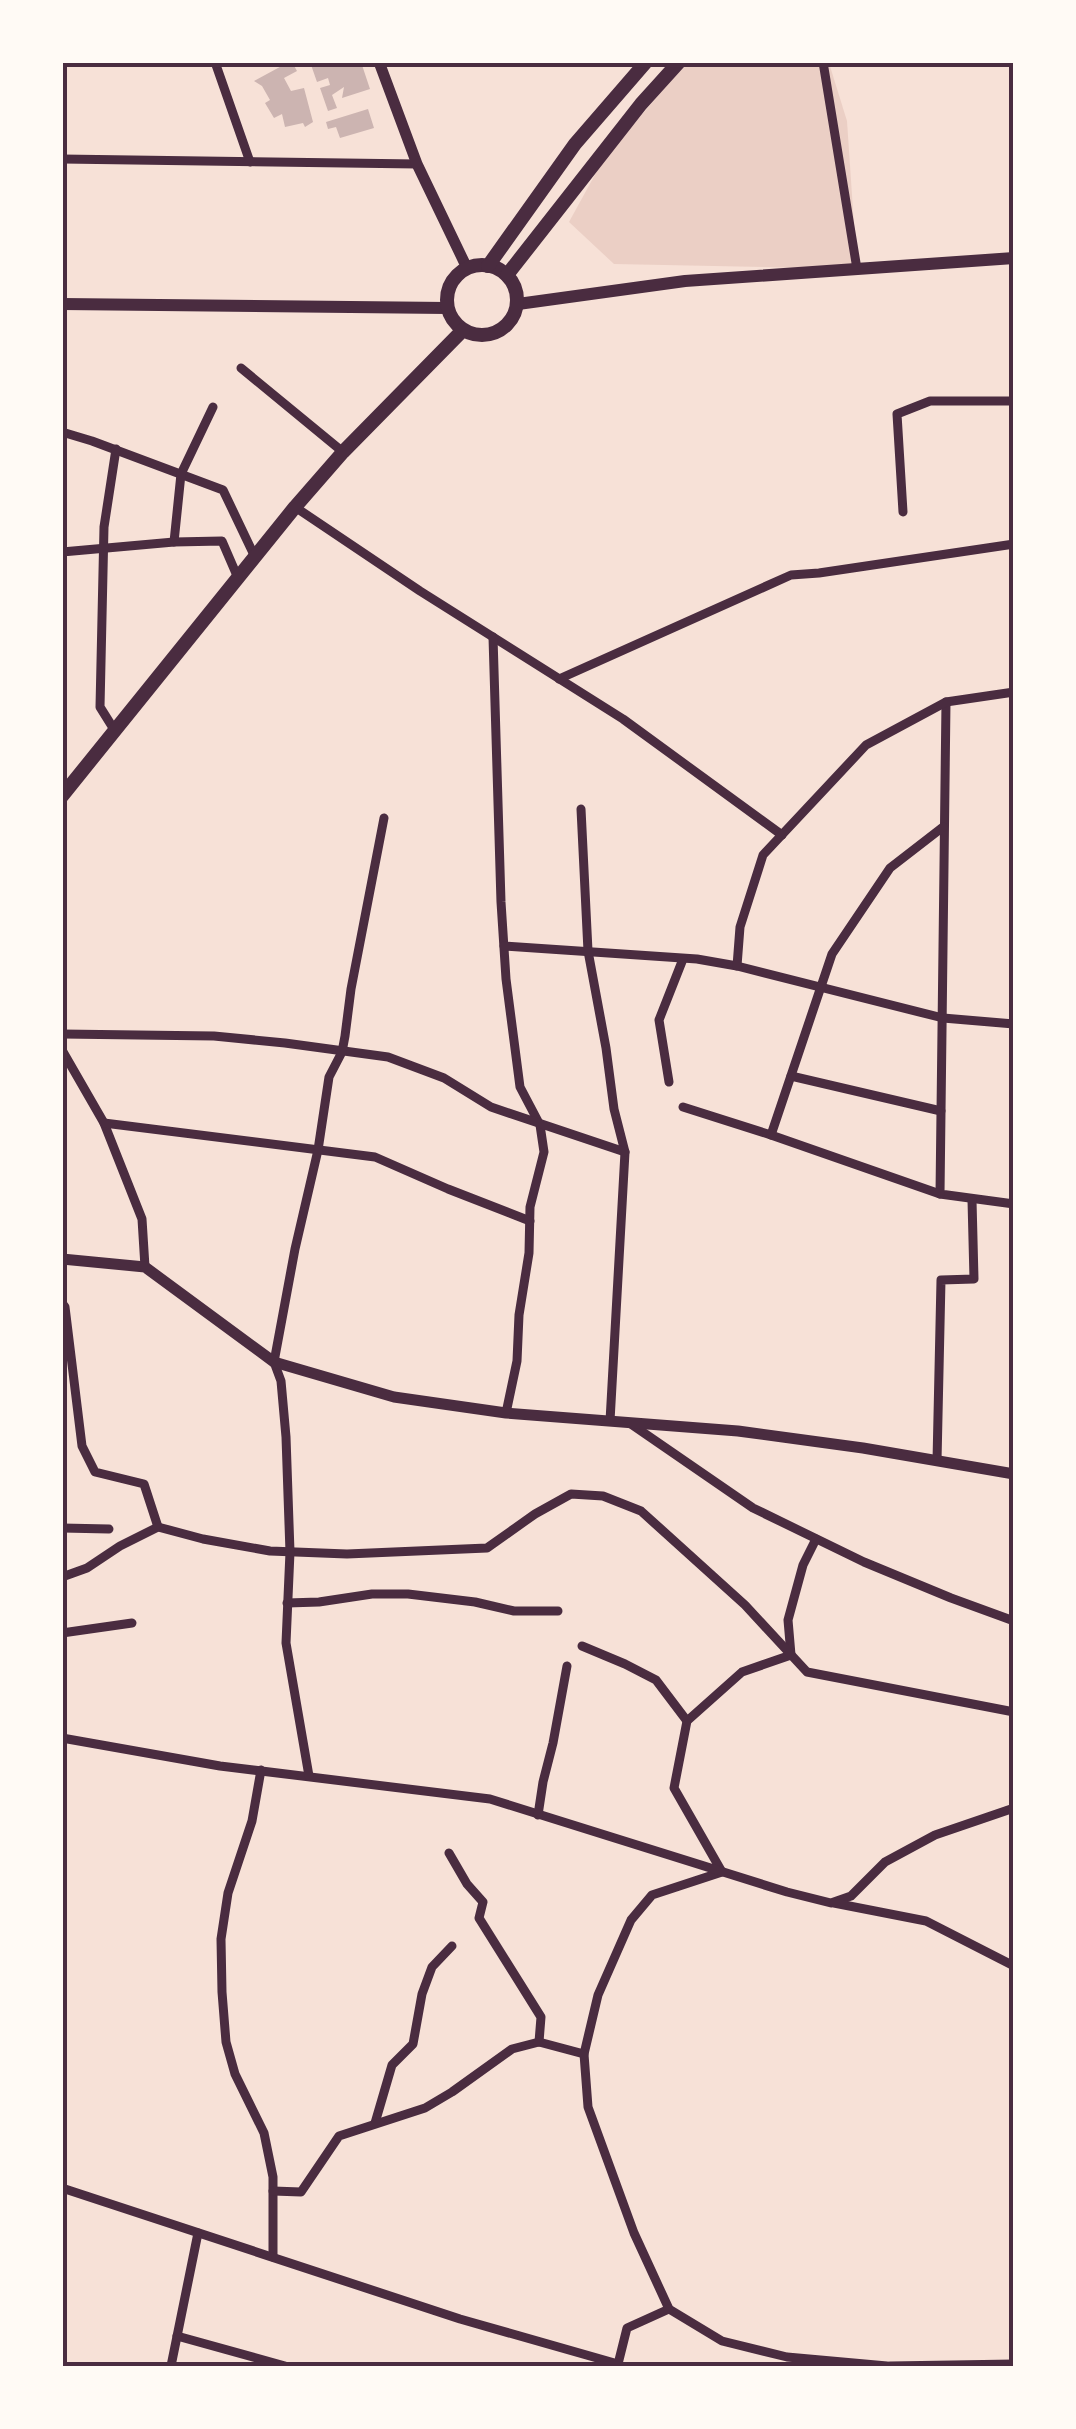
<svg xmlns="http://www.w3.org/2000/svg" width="1076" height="2429" viewBox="0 0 1076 2429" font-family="Commissioner,sans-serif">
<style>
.green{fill:#ebcfc5}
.building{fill:#ccb4b1}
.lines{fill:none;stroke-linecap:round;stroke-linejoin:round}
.minor{stroke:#4a2c40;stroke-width:9}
.tertiary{stroke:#4a2c40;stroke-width:11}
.secondary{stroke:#4a2c40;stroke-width:12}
.primary{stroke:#4a2c40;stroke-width:14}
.neatline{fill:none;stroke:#4a2c40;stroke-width:4}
</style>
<rect width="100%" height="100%" fill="#f7e1d7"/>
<!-- green -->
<path class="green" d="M686,63h143l18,58 10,148 -243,-5 -45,-42 34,-62z"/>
<!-- building -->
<g class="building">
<path d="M289,62h3l5,9 -13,7 7,13 13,-3 9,34 -8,5 -2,-4 -18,4 -3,-13 -8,4 -9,-15 5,-3 -8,-14 -8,-5z"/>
<path d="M310,62h51l9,27 -28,9 2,-11 -12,8 5,13 -9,3 -8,-23 10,-3 -2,-7 -11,4z"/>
<path d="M368,109l6,19 -34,10 -4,-11 -8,2 -2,-7z"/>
</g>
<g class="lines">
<!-- minor -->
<g class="minor">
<path d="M215,62l35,100"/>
<path d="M823,62l34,207"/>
<path d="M62,159l355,5"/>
<path d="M241,368l102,84"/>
<path d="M62,432l30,9 131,49 32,67"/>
<path d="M295,507l125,84 203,128 159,116"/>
<path d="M903,512l-6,-98 33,-13h84"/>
<path d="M174,542l7,-68 32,-67"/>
<path d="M62,552l112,-10 48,-1 16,37"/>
<path d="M493,637l8,265 5,77 14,108 20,38 4,27 -14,55 -1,46 -10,62 -2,46 -11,52"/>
<path d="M559,679l232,-104 28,-2 195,-29"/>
<path d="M946,702l-6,492 74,10"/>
<path d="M115,731l-15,-24 4,-180 12,-78"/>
<path d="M581,809l7,142 18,97 8,61 11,43 -15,269"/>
<path d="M504,946l193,13 40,7 206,52 71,6"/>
<path d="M737,966l3,-39 23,-72 103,-110 80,-43 68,-10"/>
<path d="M62,1034l152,2 71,7 103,14 56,21 47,29 134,45"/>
<path d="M62,1050l42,73 38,96 3,48"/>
<path d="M791,1076l150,35"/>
<path d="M669,1082l-10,-62 24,-61"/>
<path d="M683,1107l88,28"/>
<path d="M104,1123l271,34 73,32 82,32"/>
<path d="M940,1194l-169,-59 61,-181 58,-86 53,-41"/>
<path d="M62,1303l3,4 17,139 13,26 49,12 14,43"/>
<path d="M631,1424l122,84 111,54 87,36 63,23"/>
<path d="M937,1461l4,-181 33,-1 -2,-79"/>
<path d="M62,1528l47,1"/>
<path d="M816,1539l-13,26 -15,55 3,35 -49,17 -55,49 -13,67 48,84 -70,23 -21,25 -33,75 -14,59 4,53 46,126 35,76 53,32 65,16 100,9"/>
<path d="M62,1577l25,-9 33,-22 38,-19 45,12 67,12 77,3 140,-6 48,-34 36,-20 32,2 38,15 104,94 62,67 207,40"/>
<path d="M287,1603l32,-1 53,-8h36l67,8 39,9h44"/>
<path d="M62,1633l70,-10"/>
<path d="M582,1646l43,18 31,16 31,41"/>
<path d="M62,1738l158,28 270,33 297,93 44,11 20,-7 34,-34 50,-27 79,-27"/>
<path d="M261,1770l-9,51 -24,72 -7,46 1,53 4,50 9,32 29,59 9,44v80"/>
<path d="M309,1776l-23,-133 4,-91 -4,-115 -5,-56 -7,-19 21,-113 23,-99 11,-73 13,-25 3,-16 6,-47 33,-171"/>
<path d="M538,1815l5,-33 10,-39 14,-77"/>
<path d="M449,1853l18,31 16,18 -4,16 62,99 -2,25"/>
<path d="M834,1903l92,18 88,45"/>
<path d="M375,2123l17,-58 21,-21 9,-50 10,-27 20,-21"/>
<path d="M62,2188l398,131 158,45 9,-36 42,-19"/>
<path d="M273,2191l28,1 38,-56 86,-28 27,-16 60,-43 27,-7 45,12"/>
<path d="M177,2336l108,30"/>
<path d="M171,2366l27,-133"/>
<path d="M890,2366l124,-2"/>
</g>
<!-- tertiary -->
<g class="tertiary">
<path d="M379,62l38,102 50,104"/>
<path d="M62,1259l83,8 129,95 120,35 112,16 232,18 125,17 151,26"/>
</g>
<!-- secondary -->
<g class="secondary">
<path d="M62,304l385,4"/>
<path d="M518,304l167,-23 329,-23"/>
</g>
<!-- primary -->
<g class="primary">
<circle cx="482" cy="300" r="35"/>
<path d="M488,266l87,-122 71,-82"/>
<path d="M507,275l134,-171 38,-42"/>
<path d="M62,796l233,-289 48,-55 120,-122"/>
</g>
</g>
<!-- border -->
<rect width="1076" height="2429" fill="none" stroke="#fffaf5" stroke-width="130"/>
<rect x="65" y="65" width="946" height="2299" class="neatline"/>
</svg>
